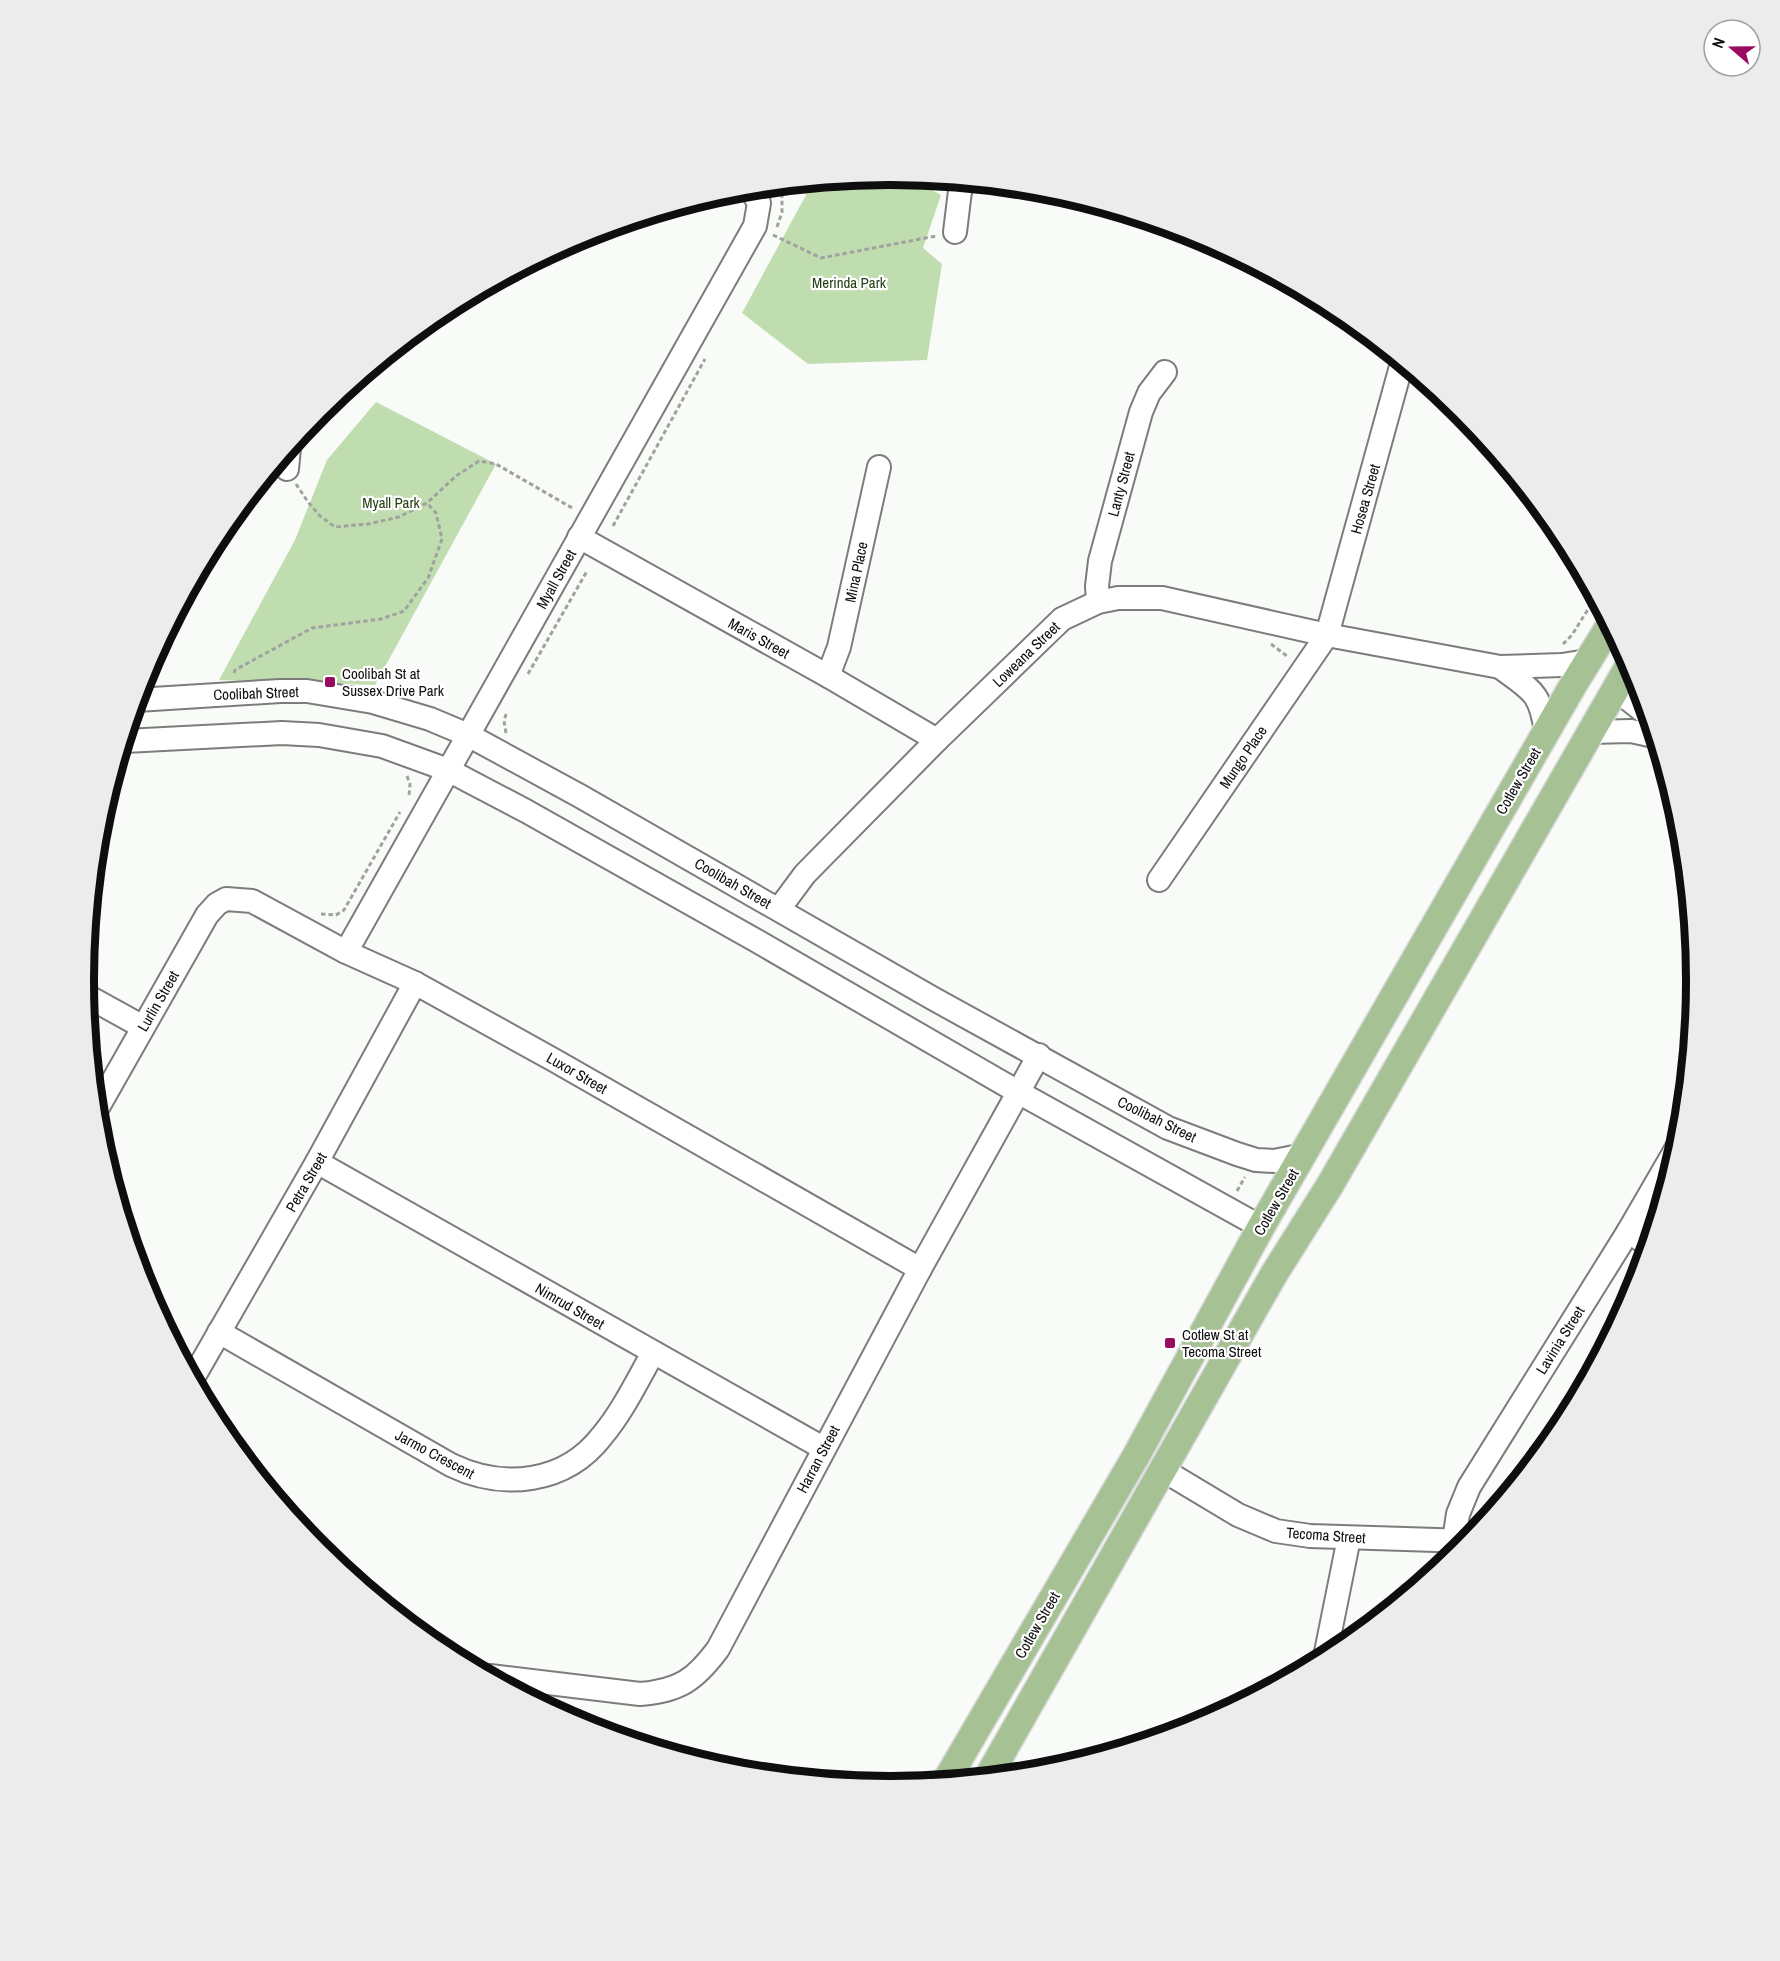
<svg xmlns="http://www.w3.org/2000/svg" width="1780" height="1961" viewBox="0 0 1780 1961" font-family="'Archivo Narrow',sans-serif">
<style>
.green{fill:#c0ddb0}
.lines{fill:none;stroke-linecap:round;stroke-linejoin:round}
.minor-casing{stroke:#7b7d7a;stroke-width:26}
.major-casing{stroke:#d8d8d8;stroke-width:30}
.path{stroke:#a0a29f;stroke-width:3;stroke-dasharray:4.5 3;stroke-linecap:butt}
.minor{stroke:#fff;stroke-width:22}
.major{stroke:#a6c294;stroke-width:27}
.poi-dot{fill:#980b5e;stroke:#fff;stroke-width:2}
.labels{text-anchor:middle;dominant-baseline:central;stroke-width:4.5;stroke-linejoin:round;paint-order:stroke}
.park-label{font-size:15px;fill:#253f12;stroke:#fff}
.street-label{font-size:15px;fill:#0d0e0d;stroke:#fff}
.poi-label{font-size:15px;fill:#0d0e0d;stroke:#fff;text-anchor:start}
.rim{fill:none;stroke:#0d0e0d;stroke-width:8}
</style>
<rect width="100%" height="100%" fill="#f8fbf7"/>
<!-- green -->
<g class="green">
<path d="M890,175l15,1 36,19 -18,53 19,16 -15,96 -119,4 -66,-51 71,-131z"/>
<path d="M376,402l120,62 -121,221 -156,-5 76,-140 32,-80z"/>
</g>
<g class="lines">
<!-- minor casing -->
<g class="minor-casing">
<g id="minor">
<path d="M955,232l5,-41 5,-9"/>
<path d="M287,469l2,-21"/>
<path d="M579,537l249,139 109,64"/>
<path d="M1098,602l-1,-16 3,-25 41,-149 8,-19 16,-21"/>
<path d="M1500,667c32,24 40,24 46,65"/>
<path d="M828,676l11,-29 40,-180"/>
<path d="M1613,692l15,7 19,15"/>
<path d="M137,700l143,-9h27l66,11 57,17 38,16 112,61 354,203 234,129 69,26 19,6 18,1 30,-6"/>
<path d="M1590,732l41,-1 23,5"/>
<path d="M125,741l157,-8 37,2 63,11 66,24 78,41 231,130 261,151 243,135"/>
<path d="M1159,880l168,-245 75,-272"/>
<path d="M779,909l26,-35 132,-134 125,-121 36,-17 20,-4h44l165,37 173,32 62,-2 25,-4"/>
<path d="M346,952l409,-726 4,-23 -9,-15"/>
<path d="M85,995l58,32"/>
<path d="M97,1109l110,-194 10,-11 9,-5 26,2 94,51 69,31 137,76 368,210"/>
<path d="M317,1162l506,286"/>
<path d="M1628,1232l20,12"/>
<path d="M219,1332l232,133c52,25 114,19 151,-29 21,-25 35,-55 51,-83"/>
<path d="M193,1378l124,-216 98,-179"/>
<path d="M1163,1470l75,45 38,16 34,5 158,5"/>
<path d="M1454,1540l4,-26 11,-27 159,-255 51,-88"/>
<path d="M1325,1657l24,-119"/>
<path d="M490,1676l150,18c39,-3 55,-14 78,-45l202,-380 119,-214"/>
</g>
</g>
<!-- major casing -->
<g class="major-casing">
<g id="major">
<path d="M988,1777l286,-503 56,-89 300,-521"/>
<path d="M946,1781l190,-325 125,-229 311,-540 38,-62"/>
</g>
</g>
<!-- path -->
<g class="path">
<path d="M777,227l5,-15v-27"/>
<path d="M773,235l48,23 115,-22"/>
<path d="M296,484l12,18 12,14 15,11 33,-3 31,-7 28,-14 29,-27 23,-15 17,3 78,45"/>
<path d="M613,526l92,-167"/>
<path d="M1271,644l16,12"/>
<path d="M1563,644l9,-9 23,-37"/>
<path d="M234,673l1,-3 77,-42 69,-9 23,-8 24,-33 14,-39 -6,-26 -9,-10"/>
<path d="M528,674l59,-103"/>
<path d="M506,733l-2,-12 3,-10"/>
<path d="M407,776l3,8 -1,12"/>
<path d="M321,914l15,1 8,-5 56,-98"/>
<path d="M1237,1191l8,-14"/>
</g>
<!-- minor -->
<use href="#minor" class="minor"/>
<!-- major -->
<use href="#major" class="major"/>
</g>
<!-- markers -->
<g class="poi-dot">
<rect x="324" y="676" width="12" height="12" rx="3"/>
<rect x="1164" y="1337" width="12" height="12" rx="3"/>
</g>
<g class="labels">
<!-- park labels -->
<g class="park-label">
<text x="849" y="282">Merinda Park</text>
<text x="391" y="502">Myall Park</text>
</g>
<!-- street labels -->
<g class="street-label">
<text transform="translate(1121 484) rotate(-75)">Lanty Street</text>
<text transform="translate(1365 499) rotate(-74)">Hosea Street</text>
<text transform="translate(856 572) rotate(-78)">Mina Place</text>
<text transform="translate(556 579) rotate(-61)">Myall Street</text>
<text transform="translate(759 638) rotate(29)">Maris Street</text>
<text transform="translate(1026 654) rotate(-44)">Loweana Street</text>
<text transform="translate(256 693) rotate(-2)">Coolibah Street</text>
<text transform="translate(1243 757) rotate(-56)">Mungo Place</text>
<text transform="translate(1518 781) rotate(-60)">Cotlew Street</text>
<text transform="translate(733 883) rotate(30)">Coolibah Street</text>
<text transform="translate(158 1001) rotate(-60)">Lurlin Street</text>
<text transform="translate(577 1073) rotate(30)">Luxor Street</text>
<text transform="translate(1157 1119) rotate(26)">Coolibah Street</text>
<text transform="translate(306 1182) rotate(-60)">Petra Street</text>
<text transform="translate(1276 1202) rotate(-60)">Cotlew Street</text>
<text transform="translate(570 1306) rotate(30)">Nimrud Street</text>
<text transform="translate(1560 1340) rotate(-58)">Lavinia Street</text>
<text transform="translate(435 1454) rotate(28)">Jarmo Crescent</text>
<text transform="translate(818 1459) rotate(-62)">Harran Street</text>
<text transform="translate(1326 1535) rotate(4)">Tecoma Street</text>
<text transform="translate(1037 1625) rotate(-60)">Cotlew Street</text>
</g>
<!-- poi labels -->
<g class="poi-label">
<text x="342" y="673">Coolibah St at<tspan x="342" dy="17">Sussex Drive Park</tspan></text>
<text x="1182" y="1334">Cotlew St at<tspan x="1182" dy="17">Tecoma Street</tspan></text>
</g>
</g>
<!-- crop -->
<path d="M0 0H1780V1961H0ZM889 185H891A795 795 0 0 1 1686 980V981A795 795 0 0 1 891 1776H889A795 795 0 0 1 94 981V980A795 795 0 0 1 889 185Z" fill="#ececec" fill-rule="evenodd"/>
<path class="rim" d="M889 185H891A795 795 0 0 1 1686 980V981A795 795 0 0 1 891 1776H889A795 795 0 0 1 94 981V980A795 795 0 0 1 889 185Z"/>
<!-- north arrow -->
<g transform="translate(1732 48) rotate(290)"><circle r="28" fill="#ffffff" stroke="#9e9f9e" stroke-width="1.5"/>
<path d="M0-4.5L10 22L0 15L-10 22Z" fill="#980b5e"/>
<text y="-9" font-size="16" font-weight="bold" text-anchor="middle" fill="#0d0e0d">N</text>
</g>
</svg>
